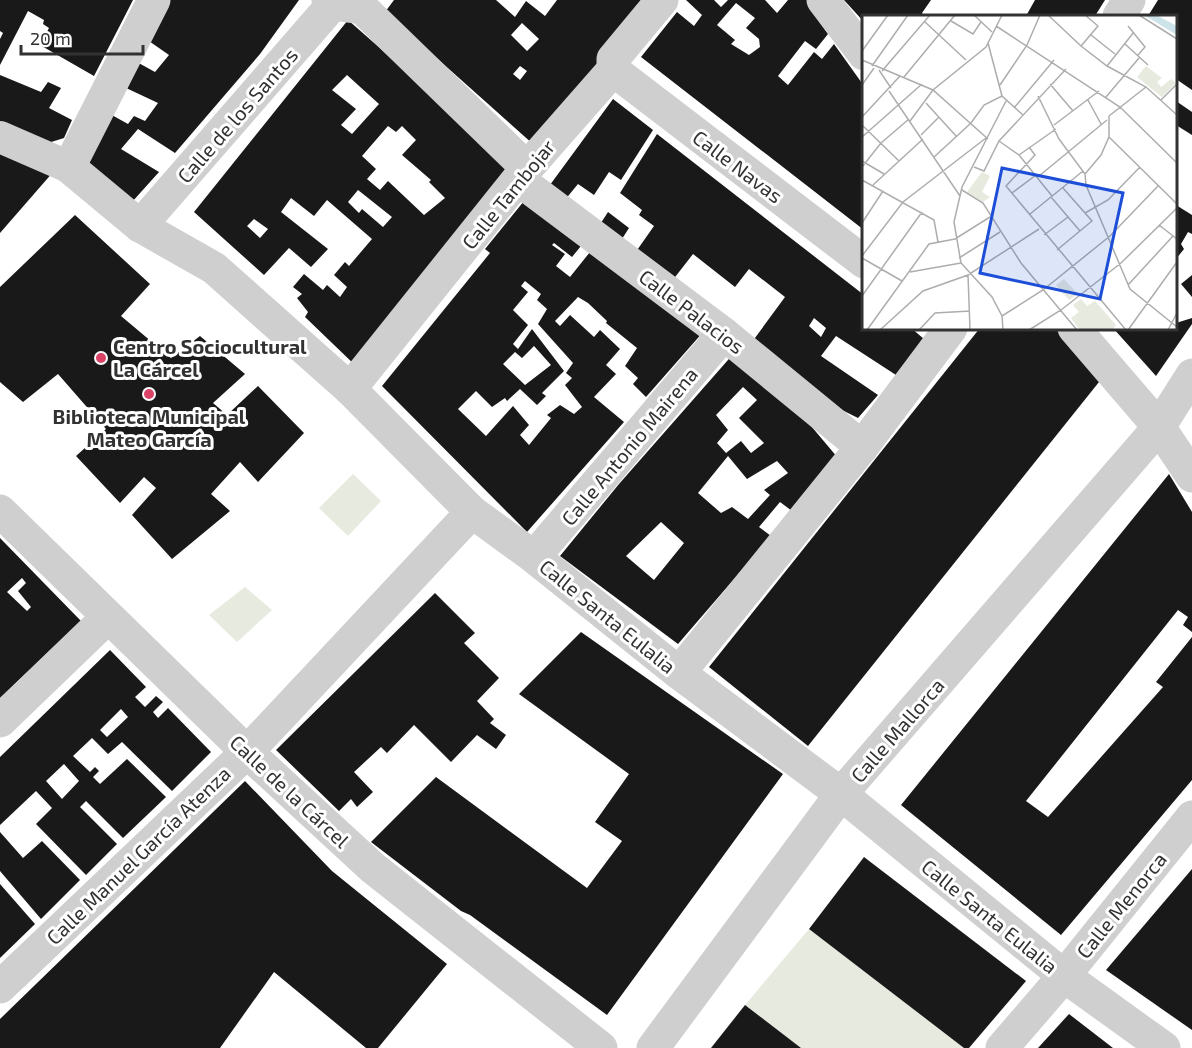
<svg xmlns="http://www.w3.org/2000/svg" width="1192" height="1048" viewBox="0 0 1192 1048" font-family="'Exo 2',sans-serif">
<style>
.green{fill:#e7eade}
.building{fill:#191919;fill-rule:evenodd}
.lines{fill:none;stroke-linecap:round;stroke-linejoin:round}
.pedestrian{stroke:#cfcfcf;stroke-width:32}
.minor{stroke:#cfcfcf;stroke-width:33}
.poi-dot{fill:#da4266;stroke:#fff;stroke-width:2}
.labels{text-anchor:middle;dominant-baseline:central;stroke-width:6;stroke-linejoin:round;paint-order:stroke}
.street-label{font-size:20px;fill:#323232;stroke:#fff}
.poi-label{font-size:20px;font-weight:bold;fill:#323232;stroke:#fff;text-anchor:start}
.inset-road{fill:none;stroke:#adadad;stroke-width:1.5}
.view{fill:#1d4ed8;fill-opacity:0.15;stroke:#1d4ed8;stroke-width:3}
.inset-edge{fill:none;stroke:#323232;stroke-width:3}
</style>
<rect width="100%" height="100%" fill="#fff"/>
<!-- green -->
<g class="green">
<path d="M353,474l28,27 -33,35 -29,-28z"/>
<path d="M245,587l27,23 -35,32 -28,-27z"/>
<path d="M809,929l155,119h-163l-56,-43z"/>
</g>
<!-- building -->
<g class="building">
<path d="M0,0h133l-39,76 -54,-31 9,-17 -6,-4 1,-4 -16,-9 -28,54v-26l3,-6 -3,-2z"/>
<path d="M168,0h131l-39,54 -85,99 -37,-24 -17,20 38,23 -27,30 -48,-31 26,-57 18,10 6,-8 11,5 13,-18 -34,-16 11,-26 20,11 14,-17 -23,-16z"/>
<path d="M394,0h102l19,17 11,-16 19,15 12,-16h93l-116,145 -149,-133zM522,23l17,16 -12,12 -16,-16zM520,66l7,5 -7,9 -7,-6z"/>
<path d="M686,0h28l7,7 7,-7h37l12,13 11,-13h20l3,10 17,24 -12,15 -11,-8 -27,35 10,9 26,-33 8,7 12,-15 30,42v144l-223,-173 36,-45 17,14 8,-11zM736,3l19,15 -9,10 13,11 1,8 -11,8 -18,-11 4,-4 -18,-15z"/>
<path d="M844,0h87l-9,13 2,3h-60v6z"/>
<path d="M1035,0h70l-10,16h-69z"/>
<path d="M1158,0h34v90l-16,-11v-63h-28z"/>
<path d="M348,20l167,147 -157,201 -53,-51 3,-5 -11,-14 5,-4 -9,-7 11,-13 19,16 4,-5 13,12 7,-10 -13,-12 11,-13 4,4 23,-27 -45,-39 -13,16 -23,-18 -10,14 47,37 -17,18 -22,-19 -25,27 -70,-63zM347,75l32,29 -27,30 -11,-9 15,-16 -24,-19zM388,126l8,6 6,-6 14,14 -14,15 29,25 -2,2 16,16 -21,17 -36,-34 -8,9 -13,-11 9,-10 -14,-13zM358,190l34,27 -9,10 -21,-18 -3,4 -11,-11zM254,219l14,10 -8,9 -13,-12z"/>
<path d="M0,75l41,17 7,-10 13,6 -12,20 23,12 -8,18 -16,5 -48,-21z"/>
<path d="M613,99l40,31 -32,50 -12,-8 -15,23 -16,-11 -14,17 -17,-12z"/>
<path d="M1176,101l16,11v23l-16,-10z"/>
<path d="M657,134l207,161v33h47l13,11 -28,36 -60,-39 -15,20 57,39 -20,23 -22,-11 -84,-65 33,-45 -36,-28 -14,18 -42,-33 -21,27 -37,-28 19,-27 -15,-11 3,-5 -22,-17zM814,318l12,10 -5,9 -12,-11z"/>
<path d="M0,149l54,22 -54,62z"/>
<path d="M524,201l61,40 -13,16 -18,-14 -2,2 13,9 -9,12 14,11 24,-30 110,84 -58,66 -13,-13 5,-6 -13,-12 12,-18 -31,-25 1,-2 -19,-18 -10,-6 -23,24 5,5 10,-11 24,22 6,-7 20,19 -14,16 10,9 -22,23 30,25 -97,110 -145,-146 108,-133 -5,-4zM525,281l16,13 -4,6 10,9 -9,15 35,39 -7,10 6,5 -7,7 17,22 -8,7 -14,-9 -13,10 4,3 -22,27 -9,-10 9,-10 -16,-19 -27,30 -28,-27 18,-18 16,16 13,-9 2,3 13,-12 17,16 9,-9 -4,-3 22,-22 -32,-42 -14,20 -5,-5 15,-19 -15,-15 15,-18 -7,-6zM534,346l17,19 -26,20 -22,-21 12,-12 7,6z"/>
<path d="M1176,205l16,10v19l-4,-2 -7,12 3,5 -8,10z"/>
<path d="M608,212l21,16 -9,14 -21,-16z"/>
<path d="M75,215l75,69 -29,32 50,42 29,-22 45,38 -32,29 14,12 31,-29 46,47 -46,49 -18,-20 -29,32 19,17 -58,48 -40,-44 24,-27 -12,-11 -24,26 -44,-47 30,-27 -48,-55 -35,28 -23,-20v-95z"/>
<path d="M1192,275v22l-11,-13z"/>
<path d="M1192,318v6l-36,52 -43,-48h63v-5z"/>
<path d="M980,328h87l40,44 -299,374 -99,-79z"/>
<path d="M735,352l39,30 64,76 -46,53 -12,-9 -21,25 12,9 -93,108 -118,-88 59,-72zM743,387l14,13 -18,18 25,25 -13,10 -10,-12 -15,12 -9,-10 11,-13 -12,-15zM728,456l19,23 30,-18 11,12 -24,17 6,5 -22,24 -16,-12 -11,6 -23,-20zM661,522l23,21 -30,37 -28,-24z"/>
<path d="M1169,474l23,38v120l-9,-7 5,-8 -10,-7 -152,191 22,16 115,-130 -7,-5 36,-45v143l-131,155 -160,-130z"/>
<path d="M0,538l81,83 -81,77zM22,578l4,5 -8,8 13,16 -4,4 -20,-19z"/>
<path d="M435,593l40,40 -11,10 35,35 -22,23 17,18 -4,4 16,12 -10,14 -19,-14 -26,27 -37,-37 -27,28 -6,-6 -27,25 19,20 -16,15 -6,-8 -12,12 -63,-61z"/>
<path d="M581,632l202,142 -176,241 -137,-100 -9,-4 -90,-69 65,-65 151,111 35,-47 -27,-19 34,-48 -110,-80z"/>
<path d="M110,650l36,37 -11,10 10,10 11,-11 7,6 -10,10 5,6 10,-10 43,44 -39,39 -50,-49 -14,12 -16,-16 -19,18 17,16 5,-5 4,4 -6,6 7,7 27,-25 39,38 -43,41 -37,-37 -6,6 37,37 -31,31 -50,-51 16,-16 -16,-17 -36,34v-68zM121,709l7,8 -21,20 -7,-7zM64,764l15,17 -17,18 -16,-18z"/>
<path d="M245,781l87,90 115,93 -69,84h-12l-92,-76 -54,76h-220v-29z"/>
<path d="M0,832l23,26 19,-17 38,39 -39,39 -41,-48z"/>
<path d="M864,857l162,124 -57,67h-5l-155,-119z"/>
<path d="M1192,869v161l-86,-60z"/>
<path d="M0,884l35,40 -35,34z"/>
<path d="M745,1005l56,43h-90z"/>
<path d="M1069,1014l44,34h-75z"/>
</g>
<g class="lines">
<!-- pedestrian -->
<path class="pedestrian" d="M0,137l69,30"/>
<!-- minor -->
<g class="minor">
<path d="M154,0l-85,167 71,59 74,42 136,121 122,123 62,45 145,116 162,121 223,182 100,72"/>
<path d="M328,0l5,4 29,4 165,160"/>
<path d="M823,0l41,54"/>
<path d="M1119,16l10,-16"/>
<path d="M613,70l251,192"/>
<path d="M519,180l205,154 138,113"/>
<path d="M140,226l193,-222"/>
<path d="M1074,328l85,99 33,49"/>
<path d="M350,389l177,-221 86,-98v-11l49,-59"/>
<path d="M0,511l247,241 126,116 228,180"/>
<path d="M534,557l190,-223"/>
<path d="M679,673l183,-226 89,-119"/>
<path d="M0,721l108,-104"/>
<path d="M0,987l247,-235 225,-240"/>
<path d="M653,1048l188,-254 318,-367 33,-52"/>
<path d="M1002,1048l62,-72 128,-159"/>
</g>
</g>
<!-- markers -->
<g class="poi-dot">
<circle cx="101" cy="358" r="6"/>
<circle cx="149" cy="394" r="6"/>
</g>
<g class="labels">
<!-- street labels -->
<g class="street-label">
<text transform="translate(237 115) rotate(-49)">Calle de los Santos</text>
<text transform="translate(738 166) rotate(37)">Calle Navas</text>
<text transform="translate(508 194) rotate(-51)">Calle Tambojar</text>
<text transform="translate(692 311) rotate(37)">Calle Palacios</text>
<text transform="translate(629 446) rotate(-50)">Calle Antonio Mairena</text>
<text transform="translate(608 616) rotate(39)">Calle Santa Eulalia</text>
<text transform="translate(897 730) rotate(-49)">Calle Mallorca</text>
<text transform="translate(290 791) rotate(43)">Calle de la Cárcel</text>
<text transform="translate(138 855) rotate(-44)">Calle Manuel García Atenza</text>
<text transform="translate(1121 905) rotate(-51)">Calle Menorca</text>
<text transform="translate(990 916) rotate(39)">Calle Santa Eulalia</text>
</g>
<!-- poi labels -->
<g class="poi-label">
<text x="113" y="346">Centro Sociocultural<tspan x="113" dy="23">La Cárcel</tspan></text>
<text x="149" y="416" text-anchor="middle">Biblioteca Municipal<tspan x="149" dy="23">Mateo García</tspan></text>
</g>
</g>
<!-- overview -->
<g transform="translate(862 15)">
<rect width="315" height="315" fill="#fff"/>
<path d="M284,51l16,12 -5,4 4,5 10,-8 5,4 -14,14 -25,-20zM120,157l8,4 -8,16 8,5 -7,5 -16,-10zM202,264l14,15 -9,6 -13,-15zM219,284l6,7 8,-5 21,24 -4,5h-32l-9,-12 8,-6 -6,-7z" fill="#e7eade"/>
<path d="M282,0h12l21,11v9z" fill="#cce3e9"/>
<path class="inset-road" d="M112,0l18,17M186,0l33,31 26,20 39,21 31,28M277,0l38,24M89,6l22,13 8,-12M63,7l41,38M134,11l124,81 57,56M266,11l17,21 -7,8M229,20l24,19M126,28l14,53 21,19M263,29l23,21M219,31l17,-20 -13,-11M0,36l26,-36M0,45l71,30 55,49M10,51l36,-51M245,51l27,-34M17,55l12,18M20,56l48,-56M42,62l51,-62M188,69l23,27M0,70l12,-17M138,70l27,-40 13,-30M27,76l71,105M176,81l21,43 26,35 1,11 44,104 47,38M244,82l33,-39M226,85l13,24M299,85l16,-16M64,88l31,34M152,93l40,-48M247,101l37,-29M0,102l38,-41M48,106l23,-31 53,-43 16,-32M0,110l37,36M192,110l45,-34M59,120l18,-18M0,122l60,-53M247,122l68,67M137,126l20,14 33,41M167,132l6,8 -29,31 120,144M157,140l37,-26M72,142l37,-34 13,-18 18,-9M0,146l22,13M0,152l19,-24 28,-24M112,152l10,4 15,-30 67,-72M223,159l16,-19 8,-18v-21M177,161l68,-56M0,165l72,40 4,22M11,170l50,-46M100,175l21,13 38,60 56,67M150,178l24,-18M189,182l29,34M223,198l23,-13 32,-33M168,199l53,-43M0,208l21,-32M297,210l18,14M182,220l24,-18M195,235l35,-29 -29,-33M0,241l41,-54 83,-64M0,243l40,23M97,243l41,-26M48,257l51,-9M106,260l2,55M266,270l45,-49M0,281l60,-84M140,301l41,-26 67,-54 48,-50M5,315l62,-86 26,-5 35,-22M18,315l43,-39 45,-16 71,-46M57,315l16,-17 35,-2M141,315l-1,-14 -10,-19 -31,-34 -7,-41 8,-35 44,-86M167,315l32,-20 60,-47 56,-55M266,315l49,-68M306,315l9,-17"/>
<path class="view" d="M140,153l121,25 -23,106 -120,-26z"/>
<rect width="315" height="315" class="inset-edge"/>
</g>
<!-- scale -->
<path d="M21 45v9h122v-9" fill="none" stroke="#323232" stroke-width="3"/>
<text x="30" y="45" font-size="18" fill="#323232" stroke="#ffffff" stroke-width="4.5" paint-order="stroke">20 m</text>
</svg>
